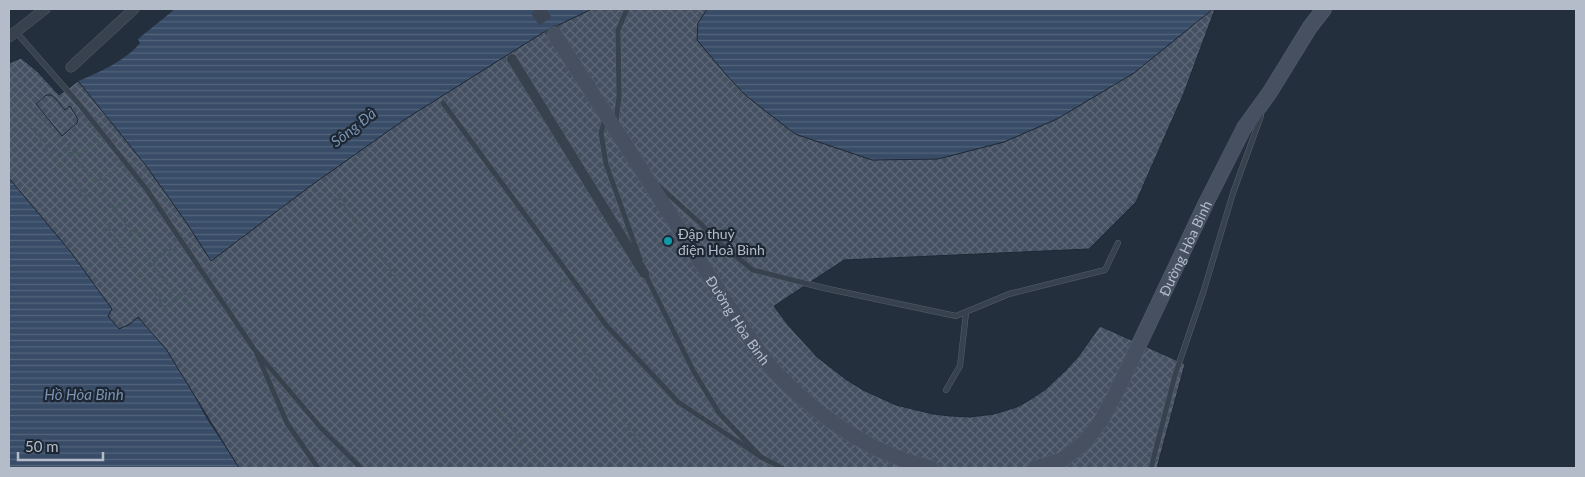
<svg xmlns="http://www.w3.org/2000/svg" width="1585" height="477" viewBox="0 0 1585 477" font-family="Lato,sans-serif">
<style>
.water{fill:url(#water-rules)}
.building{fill:url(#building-cross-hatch);stroke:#1f2835}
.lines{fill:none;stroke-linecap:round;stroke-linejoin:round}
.secondary-tunnel{stroke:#3a4453;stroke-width:15;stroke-dasharray:15 8;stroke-linecap:butt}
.lane-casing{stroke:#565f6c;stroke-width:6}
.street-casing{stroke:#565f6c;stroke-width:11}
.secondary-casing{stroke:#565f6c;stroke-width:16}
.path{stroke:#44595c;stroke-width:2;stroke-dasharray:4 4;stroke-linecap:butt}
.lane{stroke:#38414e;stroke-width:5}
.street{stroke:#38414e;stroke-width:10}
.secondary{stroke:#465061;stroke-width:15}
.path-bridge{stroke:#44595c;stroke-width:2;stroke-dasharray:4 4;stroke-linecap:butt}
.culture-dot{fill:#0f9aa8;stroke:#1d2633;stroke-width:2}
.labels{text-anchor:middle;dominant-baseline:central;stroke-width:4.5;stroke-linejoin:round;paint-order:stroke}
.poi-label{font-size:14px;fill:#b4bcc9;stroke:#1d2633;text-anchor:start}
.street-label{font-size:14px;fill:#b4bcc9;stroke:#1d2633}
.water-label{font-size:15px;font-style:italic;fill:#7c92b1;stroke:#1d2633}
</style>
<defs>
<pattern id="water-rules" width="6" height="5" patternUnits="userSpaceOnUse" patternTransform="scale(1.25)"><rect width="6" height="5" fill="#394c67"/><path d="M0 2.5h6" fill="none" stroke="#53647b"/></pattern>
<pattern id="building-cross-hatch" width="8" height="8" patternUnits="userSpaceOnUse" patternTransform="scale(1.25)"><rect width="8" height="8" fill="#455162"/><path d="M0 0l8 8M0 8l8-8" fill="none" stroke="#5d6877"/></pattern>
</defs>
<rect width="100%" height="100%" fill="#242f3e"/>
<!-- water -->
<g class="water">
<path d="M175,9h417l-48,23 -140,88 -95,67 -98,74 -25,-39 -39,-55 -69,-86c21,-8 48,-21 62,-38l-2,-4z"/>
<path d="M707,9h506l-79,64 -77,46 -53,23 -66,17 -66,1 -77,-26 -50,-39 -17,-18 -31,-37 1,-17z"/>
<path d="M9,178l61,73 42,58 -4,7 11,13 11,-5 8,-7 28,32 11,16 30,54 32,49h-230z"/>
</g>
<!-- building -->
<g class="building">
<path d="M592,9h115l-9,14 -1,17 31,37 17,18 50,39 77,26 66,-1 66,-17 53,-23 77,-46 79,-64h2l-31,84 -48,109 -47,47 -245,11 -70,46 14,19 29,32 30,23 16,10 33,15 37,9 18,2 19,1 24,-3 23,-7 11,-6 18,-12 20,-19 12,-13 22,-31 85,38 -28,104h-918l-73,-119 -28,-32 -8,7 -11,5 -11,-13 4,-7 -42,-58 -61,-73v-115l12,-5 16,13 22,24 19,-14 69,86 39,55 25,39 98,-74 95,-67 140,-88z"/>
<path d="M46,95h5l5,4 9,11 5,-4 8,13 -1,4 -15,13 -26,-32z"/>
</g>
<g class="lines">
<!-- secondary-tunnel -->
<path class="secondary-tunnel" d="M537,9l18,26"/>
<!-- lane casing -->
<g class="lane-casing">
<g id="lane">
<path d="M16,32l63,72 68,86 107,159 67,79 40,40"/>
<path d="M443,103l163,222 72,77 83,55"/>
<path d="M605,119l-4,14 5,31 34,95"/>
<path d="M616,122l3,-25 -1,-67 9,-21"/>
<path d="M659,186l41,37 18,19 35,28 71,18 132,28 53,-22 96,-24 13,-27"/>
<path d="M644,272l50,100 25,41 42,44 21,11"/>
<path d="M257,354l30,69 31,45"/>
<path d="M946,390l14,-24 6,-53"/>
<path d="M1151,468l24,-93 28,-82 30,-100 28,-77"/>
</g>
</g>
<!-- street casing -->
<g class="street-casing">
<g id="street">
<path d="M9,37l36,-28"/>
<path d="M512,59l132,214"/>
<path d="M71,67l63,-58"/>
</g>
</g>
<!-- secondary casing -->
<g class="secondary-casing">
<g id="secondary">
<path id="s1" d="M555,35l193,301c9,12 18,26 28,37 43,44 95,81 155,95"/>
<path id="s2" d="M1035,468l27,-8 23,-18 16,-21 16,-30 89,-188 38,-75 26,-36 40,-65 14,-18"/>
</g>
</g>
<!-- path -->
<g class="path">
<path d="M9,102l57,67 99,138 36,-24"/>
<path d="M70,154l5,-3 3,3 21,-13"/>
<path d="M92,180l5,-2 2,2 20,-13"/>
<path d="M329,184l77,108 125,162 13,14"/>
<path d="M111,207l5,-3 2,3 21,-14"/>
<path d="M135,233l22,-12"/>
<path d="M155,260l21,-14"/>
<path d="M562,279l-5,12 1,15 64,114 39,48"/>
<path d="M187,304l19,-14"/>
</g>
<!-- lane -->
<use href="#lane" class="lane"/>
<!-- street -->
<use href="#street" class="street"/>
<!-- secondary -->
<use href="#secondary" class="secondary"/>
<!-- path-bridge -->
<path class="path-bridge" d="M24,100l37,40 36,44 81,115"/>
</g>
<!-- markers -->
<circle class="culture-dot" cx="668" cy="241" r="5"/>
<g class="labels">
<!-- poi labels -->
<g class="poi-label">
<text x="678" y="233">Đập thuỷ<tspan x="678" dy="16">điện Hoà Bình</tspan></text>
</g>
<!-- street labels -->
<g class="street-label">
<text stroke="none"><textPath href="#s2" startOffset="276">Đường Hòa Bình</textPath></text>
<text stroke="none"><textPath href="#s1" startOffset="339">Đường Hòa Bình</textPath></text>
</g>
<!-- water labels -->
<g class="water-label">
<text transform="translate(353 127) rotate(-38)">Sông Đà</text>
<text x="84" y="394">Hồ Hòa Bình</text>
</g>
</g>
<!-- border -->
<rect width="1585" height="477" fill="none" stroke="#b4bcc9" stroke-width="20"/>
<!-- scale -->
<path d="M18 452v8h85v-8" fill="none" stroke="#b4bcc9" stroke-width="2.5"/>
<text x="25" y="452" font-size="15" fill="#b4bcc9" stroke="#1d2633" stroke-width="4" paint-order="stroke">50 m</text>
</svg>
